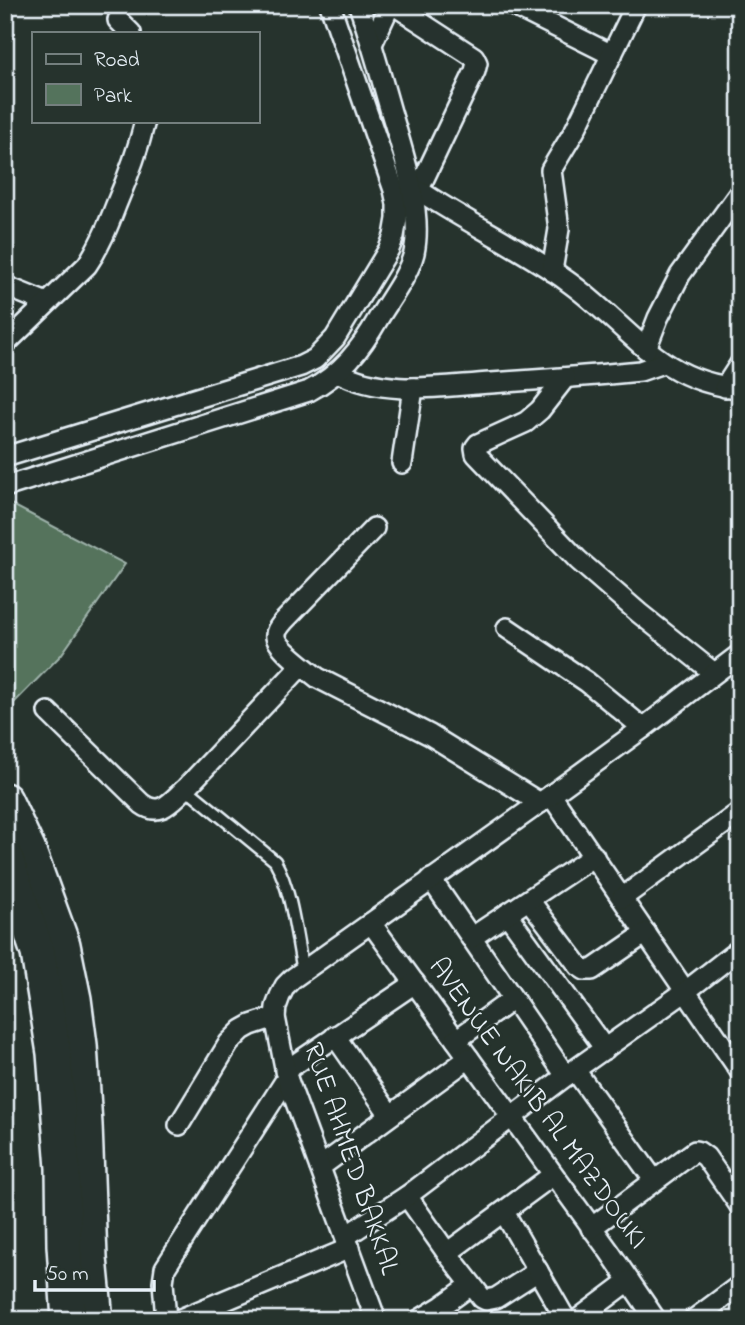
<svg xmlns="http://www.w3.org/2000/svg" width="745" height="1325" viewBox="0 0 745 1325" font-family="'Indie Flower',sans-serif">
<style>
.green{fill:#54735c;stroke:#9eb2aa;stroke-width:2}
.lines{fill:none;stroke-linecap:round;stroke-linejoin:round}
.lane-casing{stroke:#e8f1f8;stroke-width:15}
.street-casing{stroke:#e8f1f8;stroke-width:24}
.highway-casing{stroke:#e8f1f8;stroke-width:38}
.lane{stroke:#26332d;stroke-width:10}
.street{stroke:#26332d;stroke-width:19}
.highway{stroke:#26332d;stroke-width:33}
.labels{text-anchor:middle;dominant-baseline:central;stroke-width:5;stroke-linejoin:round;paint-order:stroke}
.street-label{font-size:28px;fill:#e8f1f8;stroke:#26332d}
</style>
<rect width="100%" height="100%" fill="#26332d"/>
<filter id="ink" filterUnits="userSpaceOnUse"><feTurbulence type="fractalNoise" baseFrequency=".0143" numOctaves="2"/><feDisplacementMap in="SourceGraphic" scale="14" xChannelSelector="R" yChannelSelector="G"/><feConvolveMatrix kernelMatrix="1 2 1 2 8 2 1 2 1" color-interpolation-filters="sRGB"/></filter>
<g filter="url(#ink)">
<!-- green -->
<path class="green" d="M5,501l120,63 -64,91 -56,57z"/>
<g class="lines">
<!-- lane casing -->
<g class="lane-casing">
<path id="lane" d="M186,788l89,73c17,30 21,75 28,110"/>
</g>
<!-- street casing -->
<g class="street-casing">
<g id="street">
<path d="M394,5l80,52 3,6 -2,8 -57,120"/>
<path d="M512,5l100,50"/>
<path d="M118,20l13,13"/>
<path d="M372,44l18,-39"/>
<path d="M402,190l16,1 8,4c46,30 97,54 141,86 60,42 92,102 173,107"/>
<path d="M552,271l7,-42 -8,-59 24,-40 61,-125"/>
<path d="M5,286l42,17"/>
<path d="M5,344l82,-79c13,-19 21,-39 29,-60 12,-28 22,-55 29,-84"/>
<path d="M646,349l12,-31 22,-43 60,-83"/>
<path d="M338,372c47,25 103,14 153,11 43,-3 86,-6 128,-10l21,-2 23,-8"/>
<path d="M565,378l-25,32 -14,12 -48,22 -3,4 1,6 102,106 61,53 75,60"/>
<path d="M725,387l15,-23"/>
<path d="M5,457l296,-91 14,-7 20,-21 54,-89 5,-13 3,-17v-15l-3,-14 -64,-185"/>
<path d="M402,463l11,-75"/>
<path d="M5,487l304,-96c32,-17 52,-42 69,-72 12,-20 30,-43 36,-66 9,-41 -11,-101 -23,-141 -10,-36 -20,-71 -32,-107"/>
<path d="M374,528l-91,94c-3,4 -8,9 -7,15 2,11 33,34 42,41l112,57 110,68"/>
<path d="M507,628l80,54 56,46"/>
<path d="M48,712l94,92c19,14 30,-4 44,-16l115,-122"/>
<path d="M551,795l189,276"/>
<path d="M431,879l135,197"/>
<path d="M622,898l118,-86"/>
<path d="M529,900l50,66 6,4h7l54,-37"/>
<path d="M507,914l98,135"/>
<path d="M371,923l238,328 47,69"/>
<path d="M471,938l123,-82"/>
<path d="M335,1036l55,79"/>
<path d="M456,1040l57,-41"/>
<path d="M575,1070l79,110"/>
<path d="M285,1071l130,-88"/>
<path d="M179,1125l50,-82 13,-13 9,-5 24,-8"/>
<path d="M320,1167l149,-109"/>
<path d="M407,1196l40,57 35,45 4,2 10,-2 42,-27"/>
<path d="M504,1212l62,108"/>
<path d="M591,1228l104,-77 4,1 7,5 34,49"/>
<path d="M346,1236l61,-40 159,-120 120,-85 54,-42"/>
<path d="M447,1253l106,-78"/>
<path d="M166,1320l-3,-38 2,-14 122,-190"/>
<path d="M178,1320l172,-72"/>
<path d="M376,1320l-89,-242 -12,-61 1,-10 4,-11 5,-10 7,-7 259,-184 92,-67 97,-74"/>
<path d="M419,1320l23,-14 29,-21"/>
<path d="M577,1320l52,-39"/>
<path d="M693,1320l47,-35"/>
</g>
</g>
<!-- highway casing -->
<g class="highway-casing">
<g id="highway">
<path d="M5,800l23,49 35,96 11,54 6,46 5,80 5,133 6,62"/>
<path d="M5,855l33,98 16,100 9,115 1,77 5,75"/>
</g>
</g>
<!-- lane -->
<use href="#lane" class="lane"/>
<!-- street -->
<use href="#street" class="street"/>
<!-- highway -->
<use href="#highway" class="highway"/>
</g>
</g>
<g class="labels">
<!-- street labels -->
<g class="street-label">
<text transform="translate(537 1104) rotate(54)">AVENUE NAKIB AL MAZDOUKI</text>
<text transform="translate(350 1159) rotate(71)">RUE AHMED BAKKAL</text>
</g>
</g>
<!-- margin -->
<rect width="745" height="1325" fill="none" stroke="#26332d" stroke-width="28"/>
<rect x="14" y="14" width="717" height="1297" fill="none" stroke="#e8f1f8" stroke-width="2.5" filter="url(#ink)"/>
<!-- legend -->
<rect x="32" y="32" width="228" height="91" fill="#26332d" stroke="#747f7e" stroke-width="2"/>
<rect x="46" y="54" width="35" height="10" fill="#26332d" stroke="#747f7e" stroke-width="2"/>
<text x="94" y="66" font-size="21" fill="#e8f1f8">Road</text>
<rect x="46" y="84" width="35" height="21" fill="#54735c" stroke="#747f7e" stroke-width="2"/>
<text x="94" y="102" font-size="21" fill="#e8f1f8">Park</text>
<!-- scale -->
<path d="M35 1280v10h119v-10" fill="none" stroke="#e8f1f8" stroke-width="3.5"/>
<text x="46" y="1280" font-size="21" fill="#e8f1f8" stroke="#26332d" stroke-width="5" paint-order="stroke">50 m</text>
</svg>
